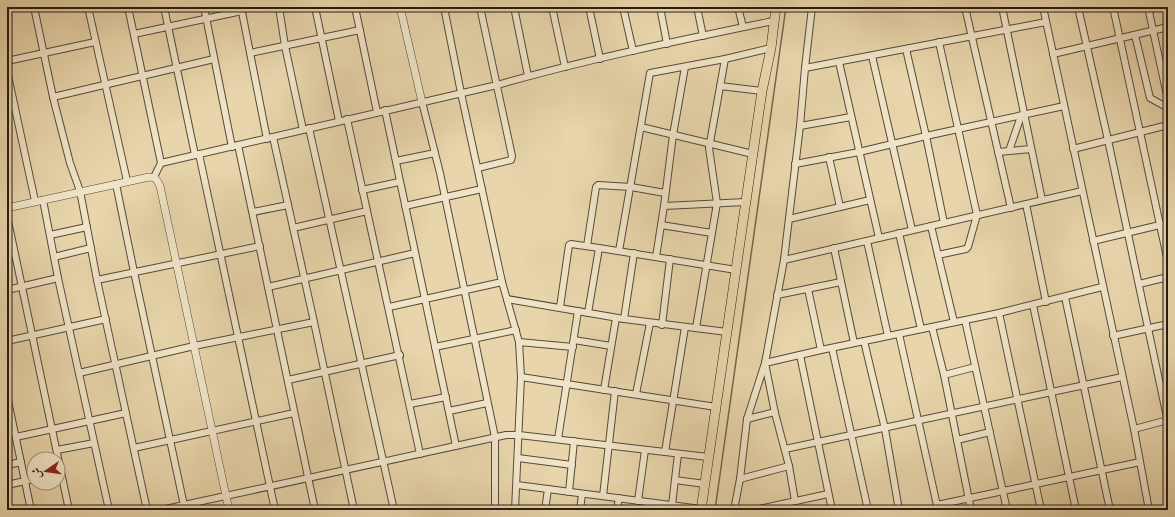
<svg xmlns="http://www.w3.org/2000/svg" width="1175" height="517" viewBox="0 0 1175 517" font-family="'Libre Bodoni',Amiri,serif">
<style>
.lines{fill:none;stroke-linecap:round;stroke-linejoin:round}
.stream{stroke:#73654f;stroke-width:1.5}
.minor-casing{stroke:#564a39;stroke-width:8}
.tertiary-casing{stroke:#564a39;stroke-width:8}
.primary-casing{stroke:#261c13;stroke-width:10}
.minor{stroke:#f0e4c8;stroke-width:6}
.tertiary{stroke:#f0e4c8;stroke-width:7}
.primary{stroke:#e8d5ab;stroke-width:9}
</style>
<rect width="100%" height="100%" fill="#e8d5ab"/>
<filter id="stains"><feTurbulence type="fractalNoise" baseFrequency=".005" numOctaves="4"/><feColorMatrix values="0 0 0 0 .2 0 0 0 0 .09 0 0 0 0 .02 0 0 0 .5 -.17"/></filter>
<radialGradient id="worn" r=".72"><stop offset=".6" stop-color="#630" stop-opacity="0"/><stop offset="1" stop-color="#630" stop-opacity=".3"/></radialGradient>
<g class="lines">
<!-- stream -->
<path class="stream" d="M715,510l71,-503"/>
<!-- minor casing -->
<g class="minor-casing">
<g id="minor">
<path d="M34,7l19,90 17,66 10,28 17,89 50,230"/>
<path d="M88,7l39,174"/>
<path d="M128,7l33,156"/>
<path d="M164,7l31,148"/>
<path d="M204,7l28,140"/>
<path d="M241,7l26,132"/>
<path d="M279,7l6,39 18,84"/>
<path d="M315,7l24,114"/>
<path d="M355,7l22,105"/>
<path d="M444,7l17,86 41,189 17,60 2,35 -6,133"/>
<path d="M514,7l14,69"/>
<path d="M552,7l13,60"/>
<path d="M589,7l11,52"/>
<path d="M623,7l10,44"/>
<path d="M660,7l7,37"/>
<path d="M697,7l6,29"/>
<path d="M738,7l5,20"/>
<path d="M965,7l46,201"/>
<path d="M1002,7l40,193"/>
<path d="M1043,7l91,422 15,81"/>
<path d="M1078,7l30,133 60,282"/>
<path d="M1113,7l55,255"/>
<path d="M1148,7l20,93"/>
<path d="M7,9l9,-2"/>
<path d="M134,34l108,-23"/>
<path d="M1135,35l15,63 18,10"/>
<path d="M906,49l20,87 18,87"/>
<path d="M250,53l110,-23"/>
<path d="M1053,54l115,-27"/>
<path d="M872,56l40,174"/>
<path d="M7,61l88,-19"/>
<path d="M839,62l40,176"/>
<path d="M805,68l241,-46"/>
<path d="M7,71l28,130"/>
<path d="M720,86l42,5"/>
<path d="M53,97l161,-38"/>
<path d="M422,102l18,71 55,264v73"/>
<path d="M385,110l71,336"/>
<path d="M347,119l73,335"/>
<path d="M800,126l51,-9"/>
<path d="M641,127l112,27"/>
<path d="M309,128l85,382"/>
<path d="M273,137l41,185 40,188"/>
<path d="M238,145l77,365"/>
<path d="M1073,149l95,-24"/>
<path d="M1009,151l12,-35"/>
<path d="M998,152l33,-3"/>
<path d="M199,154l76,356"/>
<path d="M829,157l11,50"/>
<path d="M396,161l39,-8"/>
<path d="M795,164l64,-12 67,-16 138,-30"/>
<path d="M478,168l33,-8 1,-4 -32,-149"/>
<path d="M154,177l7,-14 336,-78c91,-26 184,-45 276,-64"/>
<path d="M116,184l18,88 51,238"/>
<path d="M362,190l37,-8"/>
<path d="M43,200l15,78 51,232"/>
<path d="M1026,204l20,98"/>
<path d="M405,206l77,-17"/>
<path d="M664,206l82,-4"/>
<path d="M253,212l35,-7"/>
<path d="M7,216l62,294"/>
<path d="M789,219l81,-19"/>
<path d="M661,225l51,8"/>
<path d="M931,226l23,96"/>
<path d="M293,228l74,-17"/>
<path d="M899,233l22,96"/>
<path d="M50,235l37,-8"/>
<path d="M867,241l21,95"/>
<path d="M1093,241l75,-18"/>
<path d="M587,246l9,-59 2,-2 33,2 34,6"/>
<path d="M834,248l20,95"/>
<path d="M619,251l31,-178 75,-14 46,-11"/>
<path d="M938,255l28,-6 2,-2 9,-32 -38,-173"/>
<path d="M54,257l37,-9"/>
<path d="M656,257l8,-51 9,-71 12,-68"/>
<path d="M784,260l298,-69"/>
<path d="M97,280l163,-34"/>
<path d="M1139,284l29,-7"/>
<path d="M268,287l147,-34"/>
<path d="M808,289l13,61"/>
<path d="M7,290l51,-12"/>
<path d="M777,295l64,-13"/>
<path d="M1065,297l45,213"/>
<path d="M507,299l117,20 103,13"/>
<path d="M1033,305l43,205"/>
<path d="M389,307l113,-25"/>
<path d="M560,307l9,-62 2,-1 28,4 137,22"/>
<path d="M588,313l11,-65"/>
<path d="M999,313l42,197"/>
<path d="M624,319l10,-66"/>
<path d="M965,320l42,190"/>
<path d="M662,325l8,-66"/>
<path d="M932,327l12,48 27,135"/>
<path d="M696,328l21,-125 -8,-55 16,-89"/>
<path d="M899,334l39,176"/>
<path d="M1113,336l55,-12"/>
<path d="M574,340l37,6"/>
<path d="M7,341l99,-22"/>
<path d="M864,341l21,88 14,81"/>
<path d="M519,342l54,5"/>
<path d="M435,347l81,-17"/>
<path d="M832,348l36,162"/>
<path d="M800,355l32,155"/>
<path d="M79,373l115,-27 120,-24"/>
<path d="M944,375l31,-8"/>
<path d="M521,377l195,30"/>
<path d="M288,380l112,-25"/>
<path d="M604,390l12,-72"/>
<path d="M636,394l14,-71"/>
<path d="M7,396l24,114"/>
<path d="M410,404l36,-7"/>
<path d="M449,411l38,-8"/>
<path d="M747,419l28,-7"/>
<path d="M1134,429l34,-9"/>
<path d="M16,437l110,-24"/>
<path d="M558,439l20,-128"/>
<path d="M957,440l33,-8"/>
<path d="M134,448l160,-35"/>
<path d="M785,449l337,-72"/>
<path d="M57,450l37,-7"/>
<path d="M665,452l20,-125"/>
<path d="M518,458l54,7"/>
<path d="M7,465l14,-3"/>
<path d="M789,466l-14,-53 -10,-50 56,-13 178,-37 103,-26"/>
<path d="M740,479l49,-13 6,35"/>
<path d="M675,480l30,4"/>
<path d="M7,485l27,-6"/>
<path d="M517,485l184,24"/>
<path d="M569,492l5,-51"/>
<path d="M603,496l12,-105"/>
<path d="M638,501l7,-51"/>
<path d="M672,505l6,-51"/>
<path d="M937,505l203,-43"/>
<path d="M161,510l345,-75h13l189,22"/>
<path d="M545,510l3,-21"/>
<path d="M580,510l2,-16"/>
<path d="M617,510l2,-12"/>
<path d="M734,510l6,-31 7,-60 18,-56 19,-103 16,-134 5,-58 7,-61"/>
<path d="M754,510l74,-16"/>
</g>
</g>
<!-- tertiary casing -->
<g class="tertiary-casing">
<g id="tertiary">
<path d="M400,7l22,95"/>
<path d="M7,208l142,-31c7,0 8,3 11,9l69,324"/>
</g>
</g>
<!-- primary casing -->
<g class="primary-casing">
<path id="primary" d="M701,510l61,-419 9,-43 5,-41"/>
</g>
<!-- minor -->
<use href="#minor" class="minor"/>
<!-- tertiary -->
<use href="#tertiary" class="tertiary"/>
<!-- primary -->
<use href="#primary" class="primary"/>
</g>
<!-- margin -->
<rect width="1175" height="517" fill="none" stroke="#e8d5ab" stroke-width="24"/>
<rect x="8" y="8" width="1159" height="501" fill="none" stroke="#261c13" stroke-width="2"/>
<rect x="12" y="12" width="1151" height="493" fill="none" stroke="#261c13"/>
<!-- north arrow -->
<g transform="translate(46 471) rotate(257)"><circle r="19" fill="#f0e4c8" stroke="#9f9480"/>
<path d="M0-3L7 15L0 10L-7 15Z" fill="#8f2418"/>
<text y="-6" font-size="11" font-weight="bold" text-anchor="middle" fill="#261c13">ش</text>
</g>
<rect width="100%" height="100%" filter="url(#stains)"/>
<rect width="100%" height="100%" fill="url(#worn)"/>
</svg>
